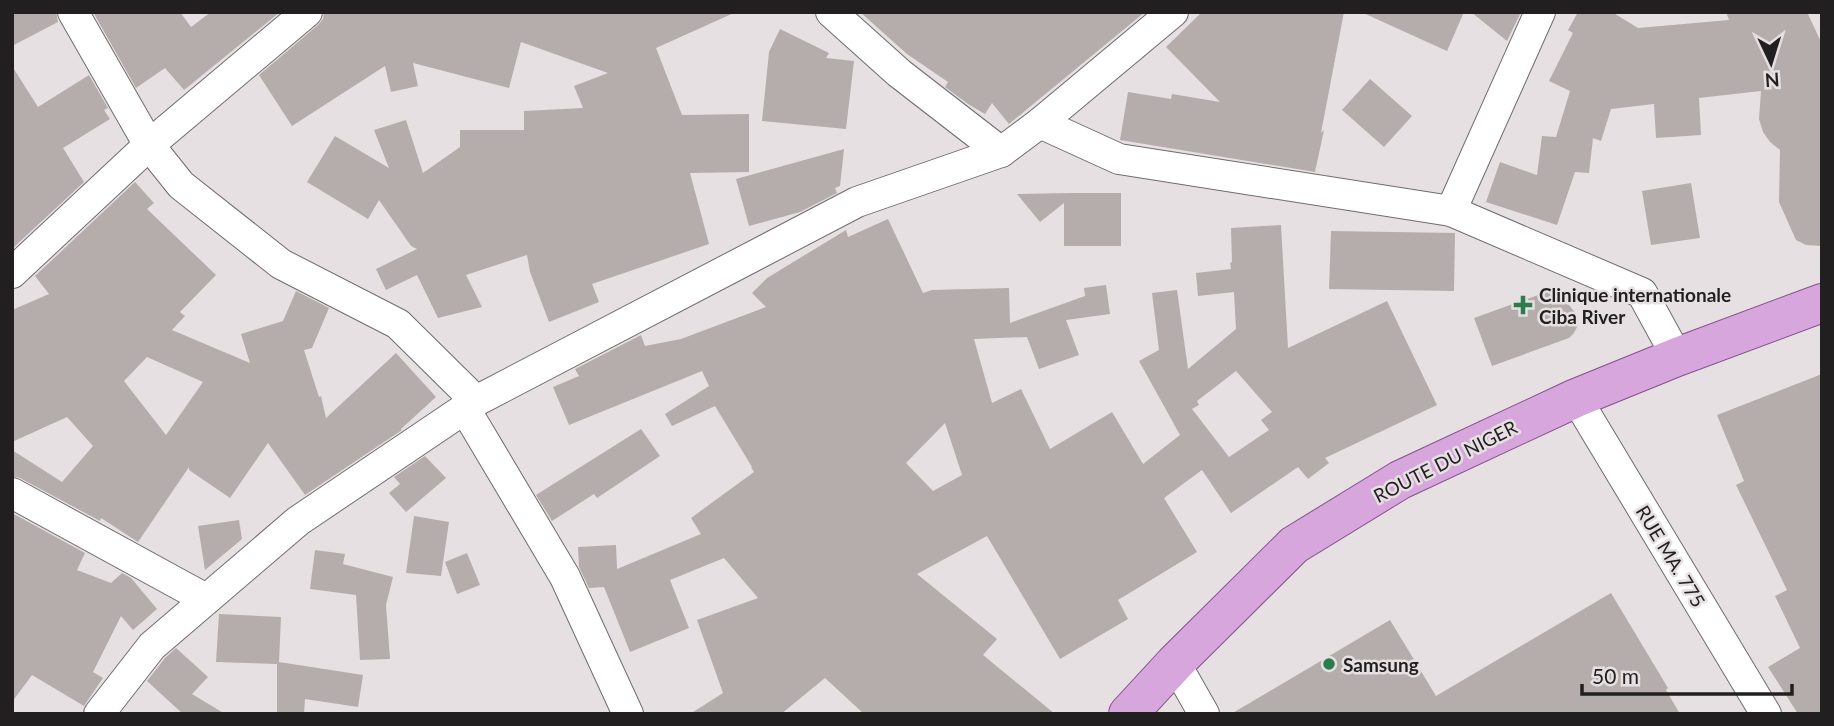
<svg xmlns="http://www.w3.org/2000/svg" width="1834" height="726" viewBox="0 0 1834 726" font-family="Lato,sans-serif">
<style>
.building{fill:#b4adac;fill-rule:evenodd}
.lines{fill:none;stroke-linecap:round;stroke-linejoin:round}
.minor-casing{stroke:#716b6d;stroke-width:32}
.primary-casing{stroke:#85508d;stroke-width:40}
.minor{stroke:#fff;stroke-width:30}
.primary{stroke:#d6a6dd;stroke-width:38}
.poi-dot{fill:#2c7c4c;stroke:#e6e0e2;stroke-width:2.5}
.labels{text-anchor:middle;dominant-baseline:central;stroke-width:5;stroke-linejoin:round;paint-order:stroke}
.poi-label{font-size:19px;font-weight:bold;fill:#221f20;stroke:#e6e0e2;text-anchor:start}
.street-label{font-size:19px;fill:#221f20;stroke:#e6e0e2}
</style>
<rect width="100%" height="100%" fill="#e6e0e2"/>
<!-- building -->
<g class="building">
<path d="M12,12h44l2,10 -46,24z"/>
<path d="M93,12h87l11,15 20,-15h69l-96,78 -19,-22 -29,20z"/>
<path d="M324,12h412l-80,36 26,67 67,-1v58l-59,1 19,71 -117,40 7,18 -50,20 -19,-50 -3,-17 -61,20 16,32 -44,11 -21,-43 -31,15 -10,-21 41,-20 -6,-3 -32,-46 -11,19 -61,-37 28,-46 54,32 -15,-38 32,-10 17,53 37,-26v-17h64v-19l59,-3 -9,-22 34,-13 -87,-31 -12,46 -96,-25 5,23 -27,6 -6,-26 -93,60 -33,-51 59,-50 5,-6z"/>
<path d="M860,12h285l-136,112 -17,-21 -7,11 -17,-10 -23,-17 3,-5 -41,-28z"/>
<path d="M1202,12h142l-23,121 3,-3 -9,42 -195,-32 8,-48 43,7 1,-5 48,8 -54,-55z"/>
<path d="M1361,12h103l-17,39z"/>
<path d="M1471,12h50l-14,29z"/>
<path d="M1578,12h34l26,16 91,-8 -3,-8h81l15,32v202l-16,-1 -10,-5 -17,-38 1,-52 -10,-8 -7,-10 -4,-13 2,-28 -62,7 2,37 -45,3 -2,-34 -43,5 -10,32 -8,-3 -4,35 -14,-1 -18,53 -71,-23 14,-40 37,13 5,-39 14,1 14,-46 -21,-10 24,-48 -5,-3z"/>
<path d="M780,29l49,24 -3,5 28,3 -8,68 -84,-8 7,-69z"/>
<path d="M12,66l26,41 51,-32 19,33 -4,2 6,9 -47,29 21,34 -70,65 -2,-3z"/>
<path d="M1370,79l42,37 -28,31 -42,-37z"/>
<path d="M844,149l-4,37 -5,2 2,5 -37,19 -51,14 -13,-47z"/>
<path d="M135,182l19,21 -7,6 69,66 -36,37 5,4 -13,14 78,33 -9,-29 42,-13 13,-30 33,17 -17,40 -8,2 15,47 2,-1 5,22 70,-65 40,44 -35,32 1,1 -97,65 -37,-52 -38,55 -41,-28v-3l-51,75 -37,-24 -1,3 -80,-43 -8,-2v-26l50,32 31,-36 -26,-29 -55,25v-132l37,-16 -14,-18zM147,357l56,25 -37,53 -42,-54z"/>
<path d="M1691,183l9,55 -49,7 -9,-54z"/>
<path d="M1073,193h48v53h-57v-43l-24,19 -23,-28z"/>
<path d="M888,219l35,74 9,-3 77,-2 1,35 75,-27 -1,-8 22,-3 4,29 -44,6 13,35 -40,14 -12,-32 -53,2 18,64 29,-14 29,60 62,-37 31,52 37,-29 -41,-74 20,-11 -7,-57 25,-3 11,79 48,-40 -2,-37 -36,4 -2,-23 35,-4 -1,-6 2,-1 -1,-34 50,-3 7,123 99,-47 50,104 -112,53 4,5 -21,16 -10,-12 -67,46 -29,-43 -38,28 33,54 -79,48 10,19 -68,40 -73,-123 -70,38 80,65 -14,16 72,59h-191l-39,-36 -44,36h-91l33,-21 -26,-73 61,-22 -34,-40 -54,22 19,48 -59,24 -26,-65 -15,1 -10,-21 -1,-20 38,-2 1,24 84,-35 -10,-16 63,-46 -3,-5h1l-37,-61 -43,20 -7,-12 44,-28 -7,-15 -133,54 -16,-38 26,-11 -4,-7 66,-34 4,11 36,-7 85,-32 -14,-14 15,-15 79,-48 2,7zM1236,371l36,41 -11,8 8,10 -40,27 -37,-48 7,-4 -2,-4zM945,423l17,52 -29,16 -27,-28z"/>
<path d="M1331,231l124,2 -1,58 -125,-2z"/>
<path d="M1552,290l3,9 14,6 8,10v12l-3,6 -5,5 -77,28 -18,-48z"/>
<path d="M1822,374v340h-24l-30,-47 32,-19 -25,-52 12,-6 -51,-105 8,-4 -27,-66z"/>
<path d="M641,429l19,27 -63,42 -3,-4 -42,27 -16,-26z"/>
<path d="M425,456l21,22 -40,34 -17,-19 11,-9 -6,-7z"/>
<path d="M12,513l73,40 -8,17 34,13 11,-10 9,5 26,31 -24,21 -12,-14 -28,56 10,6 -19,28 -52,-31 -20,27z"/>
<path d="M414,516l35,6 -8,54 -35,-3z"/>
<path d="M239,520l3,19 -37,31 -7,-44z"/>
<path d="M315,550l30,4 -2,10 50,13 -7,28 4,54 -30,1 -4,-65 -46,-6z"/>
<path d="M467,553l13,32 -23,9 -12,-32z"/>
<path d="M1611,593l57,95 -2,2 14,24h-449l159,-94 46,76z"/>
<path d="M219,614l62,3 -2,45 84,13 -5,32 -53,-8 -1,15h-27v-50l-61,-2z"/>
<path d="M176,648l32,29 -16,17 33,20h-42l-36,-33 18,-23z"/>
</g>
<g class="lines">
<!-- minor casing -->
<g class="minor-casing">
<g id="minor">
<path d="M73,12l76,133 32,40 100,79 117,60 78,77"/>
<path d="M831,12l68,61 102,79"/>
<path d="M1040,123l79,36 332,52 191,82 35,64"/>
<path d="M1451,211l89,-199"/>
<path d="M12,273l137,-128 158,-133"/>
<path d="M1576,398l190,316"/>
<path d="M465,409l100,168 63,137"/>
<path d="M12,493l194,106"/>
<path d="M1175,663l29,51"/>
<path d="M99,714l53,-68 146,-125 178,-120 381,-199 144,-50 39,-29 133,-111"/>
</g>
</g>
<!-- primary casing -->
<g class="primary-casing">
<path id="primary" d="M1128,714l47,-51 119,-118 106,-65 176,-82 101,-41 145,-54"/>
</g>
<!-- minor -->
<use href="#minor" class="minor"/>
<!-- primary -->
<use href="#primary" class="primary"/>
</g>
<!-- markers -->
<g class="poi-dot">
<path d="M1519.5 294.5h7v7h7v7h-7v7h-7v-7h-7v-7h7z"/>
<circle cx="1329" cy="664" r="7"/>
</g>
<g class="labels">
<!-- poi labels -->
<g class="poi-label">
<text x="1539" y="294">Clinique internationale<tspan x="1539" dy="22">Ciba River</tspan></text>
<text x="1343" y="664">Samsung</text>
</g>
<!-- street labels -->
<g class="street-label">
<text transform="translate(1445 461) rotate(-27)">ROUTE DU NIGER</text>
<text transform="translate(1671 556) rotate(59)">RUE MA. 775</text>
</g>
</g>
<!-- border -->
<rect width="1834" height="726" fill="none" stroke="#221f20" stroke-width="28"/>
<!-- north arrow -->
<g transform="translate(1771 63) rotate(176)" stroke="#e6e0e2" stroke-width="5" paint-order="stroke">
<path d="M0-5L12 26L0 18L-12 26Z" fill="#221f20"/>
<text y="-10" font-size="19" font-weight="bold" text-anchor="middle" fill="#221f20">N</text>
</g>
<!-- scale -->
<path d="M1582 684v10h210v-10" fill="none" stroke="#221f20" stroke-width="3.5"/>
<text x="1592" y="684" font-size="21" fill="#221f20" stroke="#e6e0e2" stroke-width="5" paint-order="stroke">50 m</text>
</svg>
